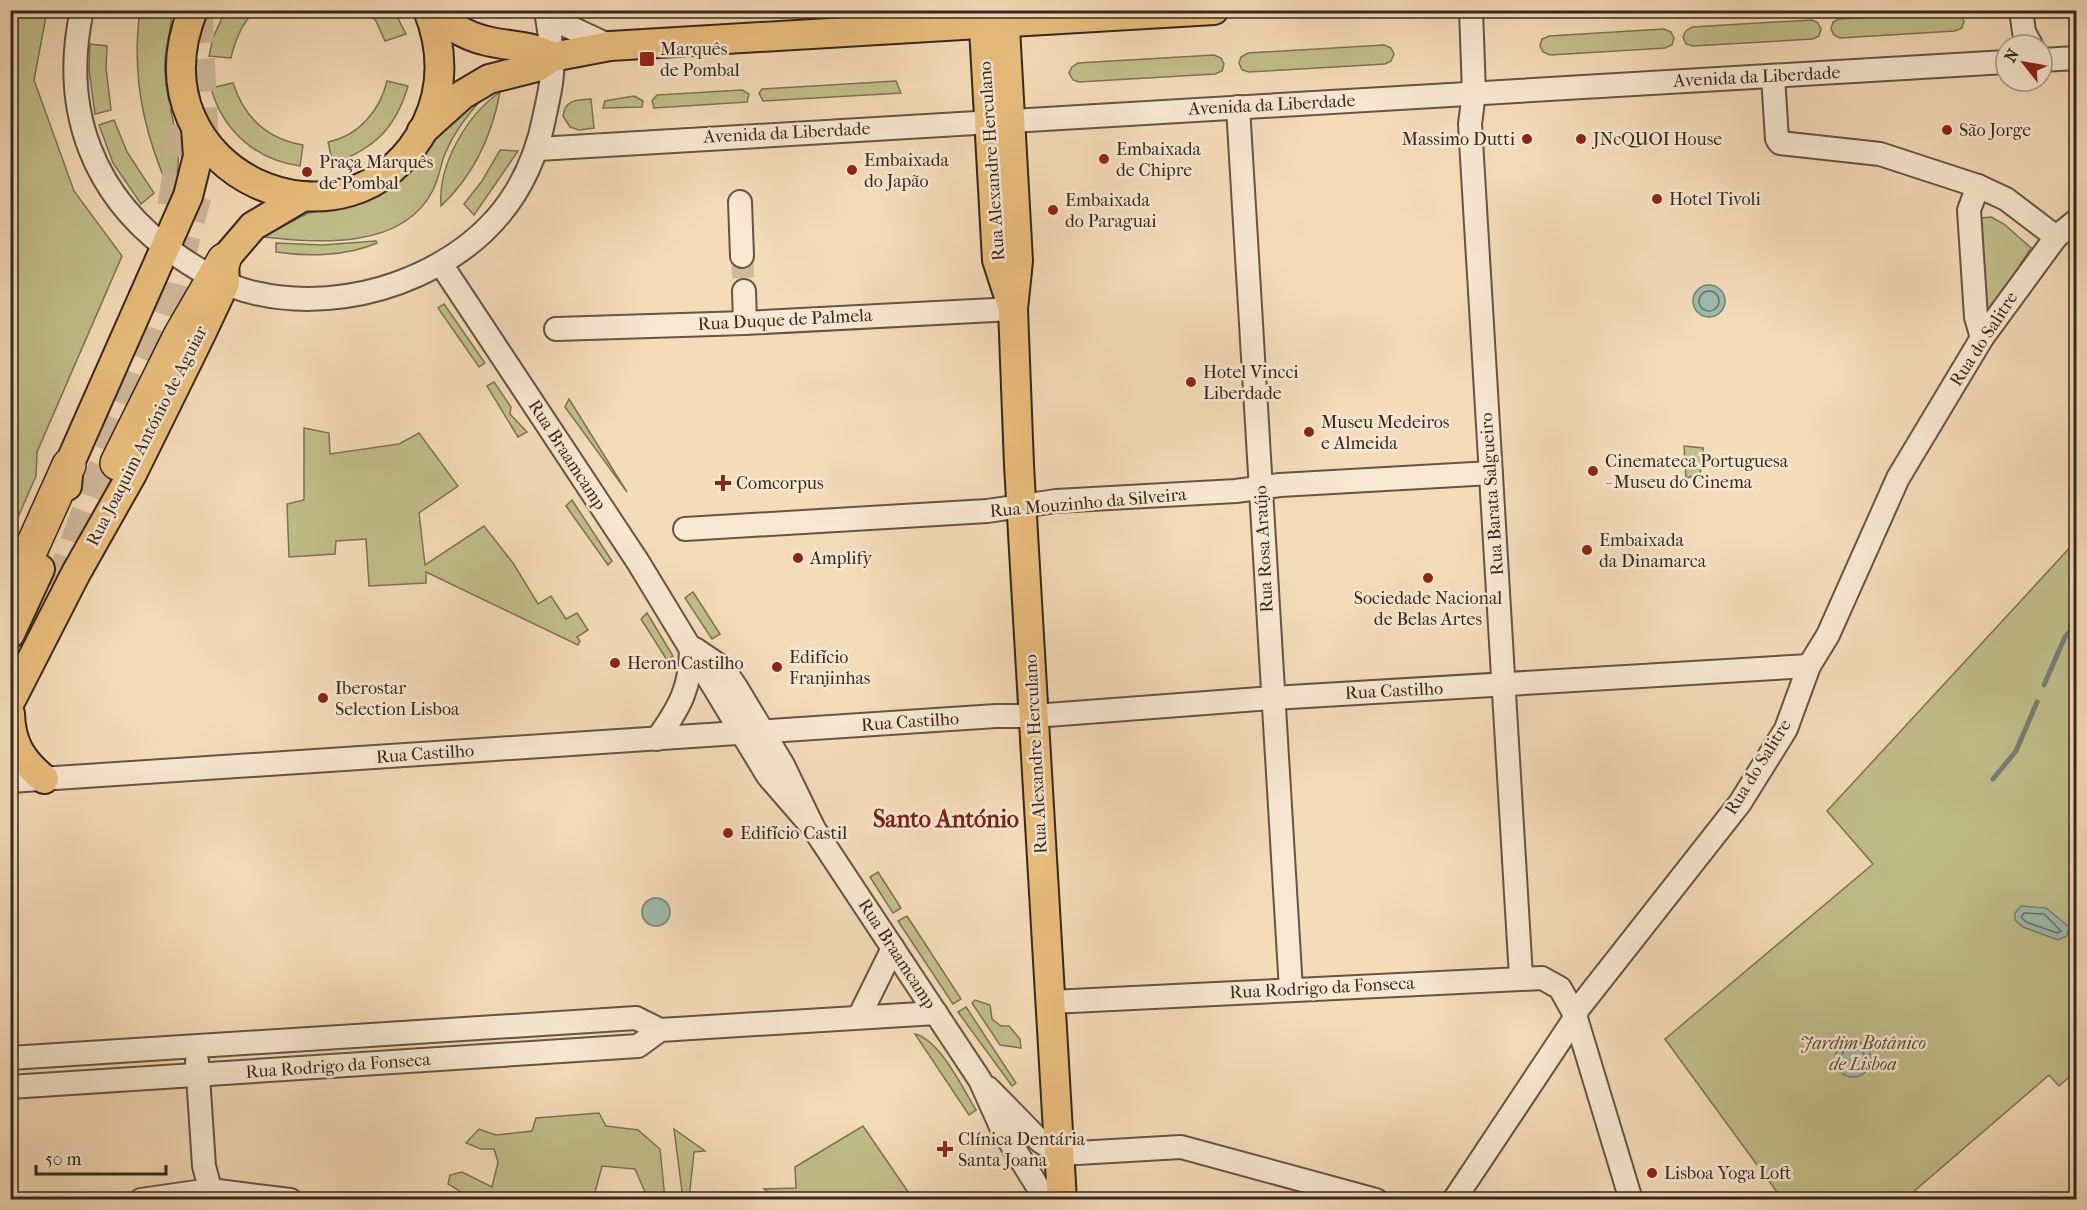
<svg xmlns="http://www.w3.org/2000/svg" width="2087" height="1210" viewBox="0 0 2087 1210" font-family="'IM FELL French Canon',serif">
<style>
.green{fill:#c1bf8b;stroke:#7c7354;stroke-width:1.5}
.water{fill:#9cbcae;stroke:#738074;stroke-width:1.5}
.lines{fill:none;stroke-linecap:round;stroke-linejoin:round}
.shore{stroke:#697266;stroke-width:1.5}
.stream{stroke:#738074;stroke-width:5}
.minor-tunnel{stroke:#cfb89a;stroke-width:22;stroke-dasharray:22 11;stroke-linecap:butt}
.highway-tunnel{stroke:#cfb89a;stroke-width:33;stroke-dasharray:33 16;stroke-linecap:butt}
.minor-casing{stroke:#665444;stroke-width:26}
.major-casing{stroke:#36271d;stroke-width:32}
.highway-casing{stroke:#36271d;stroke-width:36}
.minor{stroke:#f8e8d2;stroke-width:22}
.major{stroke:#eabe7c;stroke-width:28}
.highway{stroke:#eabe7c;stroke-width:33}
.poi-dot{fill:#8f2418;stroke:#f8e8d2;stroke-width:2}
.labels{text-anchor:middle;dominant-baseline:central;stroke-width:5;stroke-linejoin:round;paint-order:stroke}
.poi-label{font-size:18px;fill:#36271d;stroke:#f8e8d2;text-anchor:start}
.street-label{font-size:18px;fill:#36271d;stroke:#f8e8d2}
.park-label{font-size:18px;font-style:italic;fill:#594d38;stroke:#f8e8d2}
.district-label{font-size:24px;font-weight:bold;fill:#7a1f14;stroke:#f8e8d2}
</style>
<rect width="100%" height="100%" fill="#f5dcb9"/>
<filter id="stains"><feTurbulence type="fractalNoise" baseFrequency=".00333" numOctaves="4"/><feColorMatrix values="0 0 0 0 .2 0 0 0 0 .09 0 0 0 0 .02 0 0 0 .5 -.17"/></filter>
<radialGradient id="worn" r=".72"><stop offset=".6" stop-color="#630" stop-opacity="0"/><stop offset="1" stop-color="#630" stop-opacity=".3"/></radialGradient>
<!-- green -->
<g class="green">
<path d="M11,10l36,1 -13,69 40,111 48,65 -85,196 -1,24 -25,57z"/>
<path d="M140,10l32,1c0,20 -9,39 -7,60 2,50 24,71 7,125 -28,-61 -41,-119 -32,-186z"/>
<path d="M225,11h30c-14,13 -20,29 -24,47l-22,-2 4,-18z"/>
<path d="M367,11h27l12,23 -21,7 -9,-20z"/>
<path d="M1954,12l7,3 3,6 -2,7 -7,3 -115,7 -6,-3 -3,-6 2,-7 6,-3z"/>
<path d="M1812,20l6,3 3,6 -2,7 -6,3 -120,7 -7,-2 -3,-7 3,-6 6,-4z"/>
<path d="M1664,29l7,3 3,6 -2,7 -7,3 -115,7 -7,-3 -3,-6 2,-7 7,-3z"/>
<path d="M90,44l17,2 -1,22 5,42 -16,4 -6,-44z"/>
<path d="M1384,45l7,3 3,6 -3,7 -6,3 -136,8 -7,-2 -3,-7 2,-6 7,-4z"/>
<path d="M1214,55l7,3 3,6 -2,7 -7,3 -136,8 -6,-2 -4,-7 3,-6 6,-4z"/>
<path d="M387,81l21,5c-13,44 -34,62 -75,78l-5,-22c30,-6 52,-31 59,-61z"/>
<path d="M896,81l5,12 -138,8 -4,-8 3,-4z"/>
<path d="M233,83c11,34 34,56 70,62l-3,21c-44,-6 -77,-35 -89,-78z"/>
<path d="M742,90l7,4 -2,8 -93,6 -2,-7 5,-6z"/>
<path d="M500,92c-8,43 -27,84 -59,114 -3,-42 26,-91 59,-114z"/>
<path d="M634,96l9,5 -1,6 -39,1 2,-7z"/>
<path d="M483,98c-16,17 -32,39 -40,61 -3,11 -5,21 -10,31 -30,60 -114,53 -170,47l45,-24 49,-10 33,-16 31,-29 30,-39z"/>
<path d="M591,99l3,29 -15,2 -9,-3 -7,-11c2,-17 15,-16 28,-17z"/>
<path d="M114,120l13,32 27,41 -13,11 -28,-41 -14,-38z"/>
<path d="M500,150l18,1 -44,64 -10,-11 18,-23z"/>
<path d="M1991,217l13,7 27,24 -44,67 -6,-97z"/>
<path d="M376,241l1,2c-30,13 -69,14 -101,9v-9l46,2z"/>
<path d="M444,304l41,59 -6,4 -41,-59z"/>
<path d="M494,382l17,25 -1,7 17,18 -9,5 -31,-51z"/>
<path d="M569,399l58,93 -62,-85z"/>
<path d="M304,428l25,5 1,21 69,-10 20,-11 39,53 -39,27 6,52 59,-39 29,37 25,41 13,-8 15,23 11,-6 11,17 -11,7 3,4 -2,4 -152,-73v11l-57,3 -3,-47 -30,2 -1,13 -46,3 -2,-53 17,-4z"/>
<path d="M1684,446l19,2 1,14 -5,13 -13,3z"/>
<path d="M572,500l40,61 -4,4 -42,-59z"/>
<path d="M2076,541v530l-17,15 -10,-11 -144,124h-123l-117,-160 208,-175 -46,-53z"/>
<path d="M693,592l27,42 -8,5 -27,-41z"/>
<path d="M647,613l26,43 -6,4 -26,-41z"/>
<path d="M878,872l23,36 -8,5 -23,-36z"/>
<path d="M907,916l54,83 -8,5 -55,-83z"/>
<path d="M975,1000l15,5 2,14 9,7h8l11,13 1,9 -21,-3 -28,-42z"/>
<path d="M966,1007l50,76 -4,3 -54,-74z"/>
<path d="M915,1034c25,6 48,55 61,76l-7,5z"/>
<path d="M599,1113l7,13 32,4 22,19 5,50h-17l-13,-30 -33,-3 -8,30 3,3h-125l-24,-15 2,-9 12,-3 30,15 6,-25 -4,-13h-13l-15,-6 13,-14 17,6 36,-4 4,-13z"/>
<path d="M863,1126l50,73h-136l-13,-10 32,-1 -1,-21z"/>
<path d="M674,1129l31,22 -11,1 -5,47h-6z"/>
</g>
<!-- water -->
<g class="water">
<circle cx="1709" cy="301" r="16"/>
<circle cx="656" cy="912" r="14"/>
<path d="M2021,906l25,2 23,19 -2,9 -9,4 -35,-13 -8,-7v-7z"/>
<circle cx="1853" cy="1059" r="18"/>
</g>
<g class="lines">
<!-- shore -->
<g class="shore">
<circle cx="1709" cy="301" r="10"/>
<path d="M2024,913l20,1 17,17 -4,2 -31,-11 -5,-5z"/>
<circle cx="1853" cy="1059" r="12"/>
</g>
<!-- stream -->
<g class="stream">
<path d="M2044,685l21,-48 11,-13"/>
<path d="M1993,779l23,-28 21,-49"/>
</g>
<!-- minor-tunnel -->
<path class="minor-tunnel" d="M742,256l2,35"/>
<!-- highway-tunnel -->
<g class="highway-tunnel">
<path d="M196,10l6,126"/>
<path d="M174,206l8,-53 -1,-51"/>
<path d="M56,588l13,-25 79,-209 19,-54 28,-104"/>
<path d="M10,653l22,-46"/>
</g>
<!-- minor casing -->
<g class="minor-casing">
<g id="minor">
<path d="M82,10c-22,100 11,188 96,246 23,16 49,31 77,37 47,11 99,6 143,-10 81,-30 131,-84 147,-169 4,-19 9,-39 7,-59 -1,-15 -4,-30 -6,-45"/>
<path d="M547,10l14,13 49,23"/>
<path d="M1471,10l3,83 -4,31 51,853"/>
<path d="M2021,10l3,22 7,13"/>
<path d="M2042,60l34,-2"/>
<path d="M1773,76l4,63 3,4 100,11 98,32 28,13 50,38"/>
<path d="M1238,107l53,883"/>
<path d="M538,149l1468,-87"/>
<path d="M1978,186l-9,24 7,107 6,21"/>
<path d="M740,202l2,54"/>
<path d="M441,264l197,298 130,214 46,53"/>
<path d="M744,291l1,32"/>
<path d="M556,329l189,-6 268,-14"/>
<path d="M685,529l302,-18 69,-10 180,-10 44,-6 211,-12"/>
<path d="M695,649l28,19 13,19 47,78 31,64 166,251 22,49 44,71"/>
<path d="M657,739c23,-32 34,-52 34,-91"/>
<path d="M10,781l986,-65h38l239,-18 536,-32"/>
<path d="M1051,1002l491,-24 18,10 15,27 56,185"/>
<path d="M859,1017l34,-69"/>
<path d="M10,1058l626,-40 24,12"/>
<path d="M197,1061l7,105 9,34"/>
<path d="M10,1087l628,-41 22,-16 276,-17"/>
<path d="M988,1088l52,53 20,13 121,-7 195,53"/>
<path d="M141,1200l69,-10 80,10"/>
<path d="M1454,1200l119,-179 5,-12 162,-206 46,-74 23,-63 19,-31 70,-157 84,-140 74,-101 20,-16"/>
</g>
</g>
<!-- major casing -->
<g class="major-casing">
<g id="major">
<path d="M193,10c-66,164 159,261 233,115 18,-37 17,-77 2,-115"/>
<path d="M428,10c17,13 35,25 55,30 24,7 48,4 69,17"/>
<path d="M983,10l14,250 13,40"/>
<path d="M1004,10l14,251 -5,48 6,156 43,735"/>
<path d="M422,131l40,-36 27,-16 48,-12 15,-10 58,-11 604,-36"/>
<path d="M67,486l2,-21 119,-269 10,-40 -2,-28"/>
<path d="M10,634l30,-65"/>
<path d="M10,702l66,-129 56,-99 68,-138 25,-53 -1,-23 29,-34 51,-30"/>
<path d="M10,714c1,29 11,46 34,65"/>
</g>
</g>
<!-- highway casing -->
<g class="highway-casing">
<g id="highway">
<path d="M117,463l63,-127 44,-76"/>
<path d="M10,596l59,-131"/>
</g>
</g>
<!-- minor -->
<use href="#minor" class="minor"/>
<!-- major -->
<use href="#major" class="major"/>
<!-- highway -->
<use href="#highway" class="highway"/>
</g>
<!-- markers -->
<g class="poi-dot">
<rect x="639" y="51" width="16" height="16" rx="3"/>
<circle cx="1947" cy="130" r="6"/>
<circle cx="1527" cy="139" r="6"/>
<circle cx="1581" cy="139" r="6"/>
<circle cx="1104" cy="159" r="6"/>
<circle cx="852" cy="170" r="6"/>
<circle cx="307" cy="172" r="6"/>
<circle cx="1657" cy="199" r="6"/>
<circle cx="1053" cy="210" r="6"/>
<circle cx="1191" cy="382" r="6"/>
<circle cx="1309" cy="432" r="6"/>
<circle cx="1593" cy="471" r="6"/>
<path d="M720 474h6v6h6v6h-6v6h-6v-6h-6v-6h6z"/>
<circle cx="1587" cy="550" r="6"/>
<circle cx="798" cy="558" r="6"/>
<circle cx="1428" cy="578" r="6"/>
<circle cx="615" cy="663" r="6"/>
<circle cx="777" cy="667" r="6"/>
<circle cx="323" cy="698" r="6"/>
<circle cx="728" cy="833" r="6"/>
<path d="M942 1140h6v6h6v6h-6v6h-6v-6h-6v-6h6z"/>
<circle cx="1652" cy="1173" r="6"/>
</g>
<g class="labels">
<!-- poi labels -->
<g class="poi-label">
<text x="660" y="49">Marquês<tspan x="660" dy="21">de Pombal</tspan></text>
<text x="1959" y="130">São Jorge</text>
<text x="1515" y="139" text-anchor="end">Massimo Dutti</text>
<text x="1593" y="139">JNcQUOI House</text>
<text x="1116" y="149">Embaixada<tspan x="1116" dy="21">de Chipre</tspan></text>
<text x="864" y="160">Embaixada<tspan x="864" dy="21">do Japão</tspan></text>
<text x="319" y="162">Praça Marquês<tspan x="319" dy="21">de Pombal</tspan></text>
<text x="1669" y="199">Hotel Tivoli</text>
<text x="1065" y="200">Embaixada<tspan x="1065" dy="21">do Paraguai</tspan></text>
<text x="1203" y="372">Hotel Vincci<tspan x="1203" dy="21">Liberdade</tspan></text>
<text x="1321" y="422">Museu Medeiros<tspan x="1321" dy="21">e Almeida</tspan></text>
<text x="1605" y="461">Cinemateca Portuguesa<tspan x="1605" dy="21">- Museu do Cinema</tspan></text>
<text x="736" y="483">Comcorpus</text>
<text x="1599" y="540">Embaixada<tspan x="1599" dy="21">da Dinamarca</tspan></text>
<text x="810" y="558">Amplify</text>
<text x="1428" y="598" text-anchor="middle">Sociedade Nacional<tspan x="1428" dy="21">de Belas Artes</tspan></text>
<text x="789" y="657">Edifício<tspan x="789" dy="21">Franjinhas</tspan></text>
<text x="627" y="663">Heron Castilho</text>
<text x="335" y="688">Iberostar<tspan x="335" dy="21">Selection Lisboa</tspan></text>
<text x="740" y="833">Edifício Castil</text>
<text x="958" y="1139">Clínica Dentária<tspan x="958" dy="21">Santa Joana</tspan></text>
<text x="1664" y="1173">Lisboa Yoga Loft</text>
</g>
<!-- street labels -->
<g class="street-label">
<text transform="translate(1757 77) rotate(-3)">Avenida da Liberdade</text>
<text transform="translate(1272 105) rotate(-3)">Avenida da Liberdade</text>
<text transform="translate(787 133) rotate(-3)">Avenida da Liberdade</text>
<text transform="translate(992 161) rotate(-94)">Rua Alexandre Herculano</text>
<text transform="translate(785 320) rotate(-3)">Rua Duque de Palmela</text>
<text transform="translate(1984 339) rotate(-57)">Rua do Salitre</text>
<text transform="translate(147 436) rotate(-63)">Rua Joaquim António de Aguiar</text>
<text transform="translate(567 455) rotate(57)">Rua Braamcamp</text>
<text transform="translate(1492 494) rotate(-94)">Rua Barata Salgueiro</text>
<text transform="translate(1088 503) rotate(-5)">Rua Mouzinho da Silveira</text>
<text transform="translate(1264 549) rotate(-93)">Rua Rosa Araújo</text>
<text transform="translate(1394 691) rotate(-3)">Rua Castilho</text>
<text transform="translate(910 722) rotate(-4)">Rua Castilho</text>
<text transform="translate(425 754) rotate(-4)">Rua Castilho</text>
<text transform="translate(1036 754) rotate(-93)">Rua Alexandre Herculano</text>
<text transform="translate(1758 767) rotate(-58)">Rua do Salitre</text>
<text transform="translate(897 954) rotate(57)">Rua Braamcamp</text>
<text transform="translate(1322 988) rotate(-3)">Rua Rodrigo da Fonseca</text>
<text transform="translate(338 1066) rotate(-4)">Rua Rodrigo da Fonseca</text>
</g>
<!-- park labels -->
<g class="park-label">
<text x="1863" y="1043">Jardim Botânico<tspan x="1863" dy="21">de Lisboa</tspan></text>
</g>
<!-- district labels -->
<g class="district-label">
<text x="946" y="819">Santo António</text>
</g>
</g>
<!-- margin -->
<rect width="2087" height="1210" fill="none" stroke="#f5dcb9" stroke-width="36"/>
<rect x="12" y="12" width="2063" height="1186" fill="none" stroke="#36271d" stroke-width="3"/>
<rect x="18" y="18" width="2051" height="1174" fill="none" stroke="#36271d" stroke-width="1.5"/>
<!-- north arrow -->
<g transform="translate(2024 63) rotate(301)"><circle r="28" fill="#f8e8d2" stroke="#aa9b8a" stroke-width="1.5"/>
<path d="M0-4.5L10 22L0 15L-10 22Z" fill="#8f2418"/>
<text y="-9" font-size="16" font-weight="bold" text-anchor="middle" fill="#36271d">N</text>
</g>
<!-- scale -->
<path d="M36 1165v9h130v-9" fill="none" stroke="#36271d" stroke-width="3"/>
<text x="45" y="1165" font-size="18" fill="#36271d" stroke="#f8e8d2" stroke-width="4.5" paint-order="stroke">50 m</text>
<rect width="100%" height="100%" filter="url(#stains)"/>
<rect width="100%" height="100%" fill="url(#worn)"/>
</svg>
